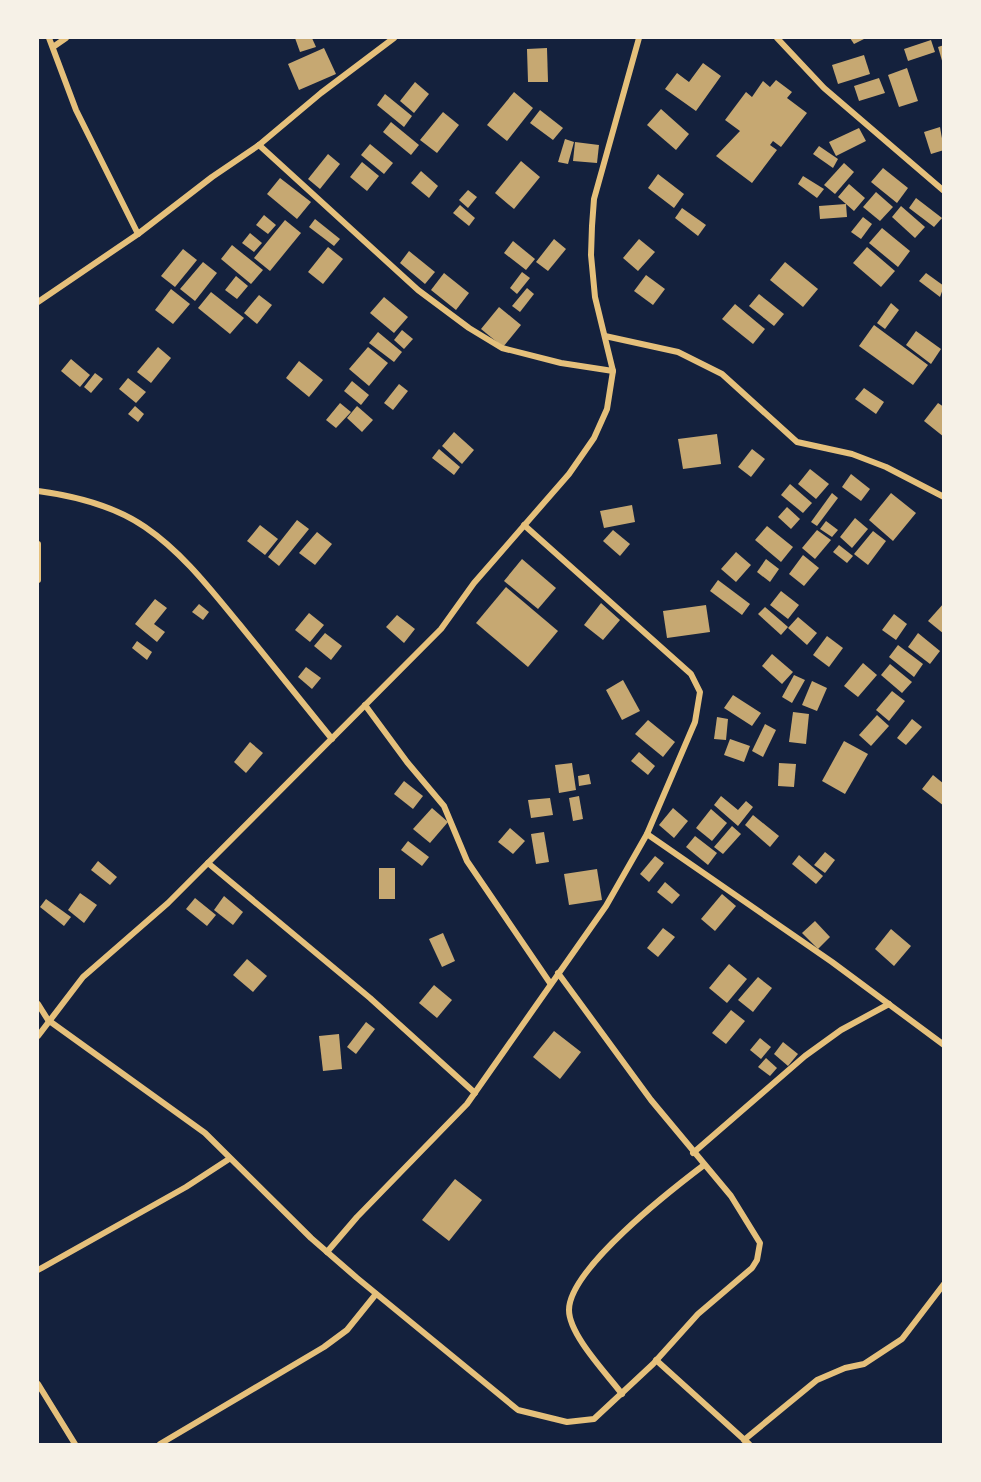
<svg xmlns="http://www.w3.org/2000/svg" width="981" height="1482" viewBox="0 0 981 1482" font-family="Manrope,sans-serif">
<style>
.building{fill:#c6a872}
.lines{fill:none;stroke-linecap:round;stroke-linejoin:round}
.minor{stroke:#e5c07b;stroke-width:6}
</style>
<rect width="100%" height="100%" fill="#14213d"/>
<!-- building -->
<g class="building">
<path d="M295,38h17l4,9 -16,5z"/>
<path d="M850,38h16l-12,6z"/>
<path d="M931,40l4,12 -27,9 -4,-12z"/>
<path d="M944,45v19h-1l-5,-17z"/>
<path d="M324,48l12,26 -37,16 -11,-26z"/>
<path d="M547,48l1,34h-20l-1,-33z"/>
<path d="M864,55l6,19 -32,10 -6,-19z"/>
<path d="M703,63l18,13 -25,35 -31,-22 12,-16 12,9z"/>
<path d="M907,68l11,33 -19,6 -11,-32z"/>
<path d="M879,78l6,15 -26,8 -5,-15z"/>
<path d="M776,80l16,12 -5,6 20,15 -26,34 -8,-6 -3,4 7,5 -25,33 -36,-27 24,-25 -15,-11 21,-28 6,5 11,-16 7,6z"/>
<path d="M415,82l14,12 -15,19 -14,-12z"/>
<path d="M514,92l19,16 -26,33 -20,-16z"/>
<path d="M385,94l27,22 -8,11 -27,-22z"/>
<path d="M661,109l28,25 -13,16 -29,-25z"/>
<path d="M540,110l23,18 -10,12 -23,-17z"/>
<path d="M443,112l16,13 -22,28 -17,-13z"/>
<path d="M391,122l28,23 -8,10 -28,-23z"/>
<path d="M940,127l4,23 -13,4 -7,-22z"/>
<path d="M859,128l7,13 -30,15 -7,-14z"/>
<path d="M565,139l9,3 -6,22 -10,-2z"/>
<path d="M575,142l24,3 -2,18 -24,-2z"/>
<path d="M370,144l23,19 -9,11 -23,-19z"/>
<path d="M819,146l19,13 -5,9 -20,-14z"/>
<path d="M328,154l12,10 -20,25 -12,-10z"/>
<path d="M521,161l19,16 -26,32 -19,-16z"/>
<path d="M362,162l17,14 -12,15 -17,-14z"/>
<path d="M844,163l10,9 -19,22 -11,-9z"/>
<path d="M883,168l25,20 -11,15 -26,-21z"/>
<path d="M421,171l17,15 -9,12 -18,-15z"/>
<path d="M658,174l26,20 -10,14 -26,-20z"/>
<path d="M803,176l21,13 -7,9 -19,-14z"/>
<path d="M280,178l31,24 -14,17 -30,-25z"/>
<path d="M849,184l16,14 -11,13 -8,-7 1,13 -27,2 -1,-13 27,-2 -8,-7z"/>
<path d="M468,190l9,7 -9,11 -9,-8z"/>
<path d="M876,192l17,15 -13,14 -17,-14z"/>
<path d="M916,198l26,20 -8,9 -25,-19z"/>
<path d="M460,205l15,13 -6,8 -16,-13z"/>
<path d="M901,206l24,21 -10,11 -23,-21z"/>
<path d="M682,208l24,17 -8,11 -23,-18z"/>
<path d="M264,215l12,10 -8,9 -12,-9z"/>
<path d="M863,217l9,7 -11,15 -10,-7z"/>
<path d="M315,219l25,20 -6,7 -25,-19z"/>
<path d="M285,220l16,13 -31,38 -16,-13z"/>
<path d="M882,228l28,23 -12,16 -29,-24z"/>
<path d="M250,233l12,10 -8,9 -12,-9z"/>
<path d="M554,239l12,10 -18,22 -12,-9z"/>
<path d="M639,239l16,13 -17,19 -15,-13z"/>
<path d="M513,241l22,18 -9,11 -22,-17z"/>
<path d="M232,245l31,25 -12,14 -30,-25z"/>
<path d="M328,247l15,12 -20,25 -15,-12z"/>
<path d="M867,247l28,24 -14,16 -28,-24z"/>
<path d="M183,249l14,11 -22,27 -14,-11z"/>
<path d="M409,251l26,21 -10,12 -25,-21z"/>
<path d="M203,262l14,11 -22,28 -15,-12z"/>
<path d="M785,262l33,27 -15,18 -33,-27z"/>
<path d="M522,272l8,6 -13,16 -7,-6z"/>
<path d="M444,273l25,20 -13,17 -25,-20z"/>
<path d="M926,273l18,13 -4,11 -21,-16z"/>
<path d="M646,275l19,14 -12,16 -19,-14z"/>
<path d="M236,276l12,10 -11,13 -12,-9z"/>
<path d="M527,288l7,6 -14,18 -8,-6z"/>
<path d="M171,289l19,15 -17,20 -18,-14z"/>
<path d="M211,292l33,26 -14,16 -32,-26z"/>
<path d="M759,294l25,20 -10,12 -25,-20z"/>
<path d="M259,295l13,10 -15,19 -13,-11z"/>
<path d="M384,297l24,20 -14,16 -24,-20z"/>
<path d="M891,303l8,7 -14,19 -8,-6z"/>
<path d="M735,304l30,25 -12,15 -31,-25z"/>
<path d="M499,307l22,18 -18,22 -22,-18z"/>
<path d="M874,325l54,40 -15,20 -54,-39z"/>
<path d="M402,330l11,9 -9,10 -10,-9z"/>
<path d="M916,331l25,18 -10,15 -25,-19z"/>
<path d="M378,332l24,20 -8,10 -25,-19z"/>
<path d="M158,347l13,11 -20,25 -14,-11z"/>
<path d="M368,347l20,16 -19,23 -20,-17z"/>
<path d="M71,359l19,16 -10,12 -19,-16z"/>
<path d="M299,361l24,19 -14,17 -23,-19z"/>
<path d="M95,373l8,6 -12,14 -7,-6z"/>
<path d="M128,378l18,14 -10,11 -17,-14z"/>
<path d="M352,381l17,14 -8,10 -17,-14z"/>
<path d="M399,384l9,7 -15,19 -9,-7z"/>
<path d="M864,388l20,14 -8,12 -21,-15z"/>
<path d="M340,403l11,9 -15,16 -10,-8z"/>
<path d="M938,403l6,4v30l-20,-16z"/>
<path d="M135,406l9,8 -6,8 -10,-8z"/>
<path d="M357,406l16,14 -11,12 -15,-14z"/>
<path d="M454,432l20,18 -12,14 -20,-18z"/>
<path d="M717,434l4,30 -38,5 -5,-30z"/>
<path d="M439,449l21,18 -6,8 -22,-17z"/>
<path d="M752,449l13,10 -14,18 -13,-10z"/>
<path d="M810,469l19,15 -13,15 -18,-15z"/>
<path d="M851,474l19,15 -9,12 -19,-14z"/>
<path d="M790,484l22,19 -9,10 -22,-18z"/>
<path d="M832,493l6,5 -21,28 -6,-4z"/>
<path d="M891,493l25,20 -23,28 -24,-21z"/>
<path d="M632,505l3,17 -31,6 -4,-17z"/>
<path d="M787,507l13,12 -9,10 -13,-12z"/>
<path d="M855,518l13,11 -16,19 -12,-11z"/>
<path d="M297,520l12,9 -30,37 -11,-9z"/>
<path d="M826,521l12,9 -6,7 -12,-8z"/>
<path d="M260,525l18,14 -13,16 -18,-14z"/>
<path d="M767,526l26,21 -12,15 -26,-22z"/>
<path d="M613,530l17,14 -10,12 -17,-15z"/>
<path d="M817,530l14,10 -16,19 -13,-11z"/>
<path d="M873,531l13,10 -18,24 -14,-11z"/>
<path d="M317,532l15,12 -17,21 -16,-12z"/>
<path d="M839,545l14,11 -6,7 -14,-11z"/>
<path d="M736,552l15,13 -15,17 -15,-13z"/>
<path d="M803,555l16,13 -15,18 -15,-12z"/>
<path d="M522,559l34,29 -18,21 -34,-28z"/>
<path d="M766,559l13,10 -9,13 -13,-10z"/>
<path d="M718,580l32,24 -8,11 -32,-24z"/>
<path d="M506,587l52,44 -30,36 -52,-44z"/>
<path d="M781,591l18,14 -11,14 -18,-14z"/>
<path d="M155,599l12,9 -13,16 11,8 -8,10 -22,-18z"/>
<path d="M601,603l19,17 -17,20 -19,-15z"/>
<path d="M944,603v31l-16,-13z"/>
<path d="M199,604l10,8 -6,8 -11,-8z"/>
<path d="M706,605l4,27 -43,6 -4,-27z"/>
<path d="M765,607l23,20 -7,8 -23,-21z"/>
<path d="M309,613l15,12 -14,17 -15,-12z"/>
<path d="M894,614l13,10 -11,16 -14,-10z"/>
<path d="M397,615l18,14 -11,14 -18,-16z"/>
<path d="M798,617l19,16 -10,12 -19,-17z"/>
<path d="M325,633l17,13 -11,14 -17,-14z"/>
<path d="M918,633l22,18 -10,13 -22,-17z"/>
<path d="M827,636l16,12 -14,19 -16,-12z"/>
<path d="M137,641l15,11 -5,8 -15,-12z"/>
<path d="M898,645l25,19 -9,13 -25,-20z"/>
<path d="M772,654l21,18 -11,12 -20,-18z"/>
<path d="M863,663l14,12 -19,22 -14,-11z"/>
<path d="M890,664l22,18 -10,11 -21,-18z"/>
<path d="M306,667l15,11 -9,11 -14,-12z"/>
<path d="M794,675l11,5 -13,23 -10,-6z"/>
<path d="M623,680l17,31 -18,9 -16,-30z"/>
<path d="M812,681l15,7 -10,23 -15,-6z"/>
<path d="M892,691l13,10 -16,20 -13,-11z"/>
<path d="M733,695l28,18 -9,13 -28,-18z"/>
<path d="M793,712l16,2 -3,30 -17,-2z"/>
<path d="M877,715l12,11 -18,20 -12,-11z"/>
<path d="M717,717l11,2 -2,21 -12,-1z"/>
<path d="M912,719l10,8 -16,18 -9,-7z"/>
<path d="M648,720l27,22 -12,15 -28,-23z"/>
<path d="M765,724l11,6 -13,27 -11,-6z"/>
<path d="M730,739l20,7 -6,16 -20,-7z"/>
<path d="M844,741l24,13 -23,40 -23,-13z"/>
<path d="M250,742l13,11 -17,20 -12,-11z"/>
<path d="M639,752l16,14 -7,9 -17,-14z"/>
<path d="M572,763l4,27 -17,3 -4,-28z"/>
<path d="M779,763l17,1 -2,23 -16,-1z"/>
<path d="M589,774l2,10 -12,2 -1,-10z"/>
<path d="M933,775l11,9v22l-22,-17z"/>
<path d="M404,781l19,15 -10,13 -19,-15z"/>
<path d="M579,796l4,23 -10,2 -4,-23z"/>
<path d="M721,796l17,14 8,-9 7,6 -15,19 -24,-21z"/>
<path d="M550,798l3,17 -22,3 -3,-18z"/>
<path d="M432,808l16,14 -18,21 -17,-14z"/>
<path d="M673,808l15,13 -14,17 -15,-13z"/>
<path d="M711,809l16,14 -15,18 -16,-13z"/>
<path d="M753,815l26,21 -9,11 -25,-22z"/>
<path d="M732,826l9,8 -18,20 -9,-7z"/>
<path d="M510,828l15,13 -12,13 -15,-12z"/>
<path d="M544,832l5,30 -13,2 -5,-30z"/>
<path d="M695,836l22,17 -9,12 -22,-18z"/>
<path d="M408,841l21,16 -7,9 -21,-16z"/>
<path d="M825,852l10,8 -10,13 -11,-8z"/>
<path d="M799,855l24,21 -7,8 -24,-20z"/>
<path d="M655,856l9,7 -15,19 -9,-8z"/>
<path d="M98,861l19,16 -7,8 -19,-15z"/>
<rect x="379" y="868" width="16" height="31"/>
<path d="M597,869l5,31 -33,5 -5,-31z"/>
<path d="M665,882l15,13 -8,9 -15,-12z"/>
<path d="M80,893l17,12 -13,18 -16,-13z"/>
<path d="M722,894l14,12 -21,25 -14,-12z"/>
<path d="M224,896l19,16 -10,13 -19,-15z"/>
<path d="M195,898l21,17 -9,11 -21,-17z"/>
<path d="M46,899l25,18 -7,9 -24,-19z"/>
<path d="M815,921l15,16 -12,12 -16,-16z"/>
<path d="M663,928l12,9 -17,20 -11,-9z"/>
<path d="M891,929l20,17 -17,20 -19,-17z"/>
<path d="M443,933l12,28 -13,6 -13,-28z"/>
<path d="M247,959l20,17 -14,16 -20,-17z"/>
<path d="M729,964l18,15 -20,24 -18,-15z"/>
<path d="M758,977l14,11 -19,24 -15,-12z"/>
<path d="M434,985l18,15 -15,18 -18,-15z"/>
<path d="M731,1010l14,11 -19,23 -14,-11z"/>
<path d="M366,1022l9,7 -19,25 -9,-7z"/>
<path d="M554,1031l27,21 -21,27 -27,-22z"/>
<path d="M339,1034l3,35 -19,2 -4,-35z"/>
<path d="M760,1038l11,9 -10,12 -11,-9z"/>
<path d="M783,1042l15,12 -10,12 -14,-12z"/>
<path d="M766,1058l11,10 -7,8 -12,-9z"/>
<path d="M455,1179l27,21 -33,41 -27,-21z"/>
</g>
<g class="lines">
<!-- minor -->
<g class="minor">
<path d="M49,38l27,72 62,124"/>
<path d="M777,38l47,50 120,103"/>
<path d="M53,47l13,-9"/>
<path d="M259,145l159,145 51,38 33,20 59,15 52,8"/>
<path d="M38,302l100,-68 74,-57 47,-32 62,-52 73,-55"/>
<path d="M605,336l73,16 44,22 75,68 55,12 34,13 58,30"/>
<path d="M38,491c37,5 75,14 107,36 38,26 66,63 95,98 31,38 61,76 92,114"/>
<path d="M38,544v36"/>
<path d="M365,705l42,57 37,44 23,55 83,122"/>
<path d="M647,834l185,128 112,83"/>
<path d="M208,863l162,135 105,95"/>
<path d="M38,1004l10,16 157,113 106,105 46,40 161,132 49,12 27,-3 59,-55 45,-50 54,-46 5,-8 3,-17 -29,-47 -80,-96 -93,-127"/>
<path d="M38,1036l45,-59 85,-74 273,-274 33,-46 95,-109 25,-36 13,-29 6,-38 -18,-74 -4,-42 1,-29 2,-27 45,-161"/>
<path d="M693,1153l112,-97 36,-26 48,-26"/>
<path d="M327,1252l30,-35 110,-113 139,-198 41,-72 48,-112 5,-30 -9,-18 -167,-149"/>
<path d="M38,1270l148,-83 43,-28"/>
<path d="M656,1360l93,84"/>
<path d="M38,1384l37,60"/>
<path d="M622,1394c-15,-20 -53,-59 -53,-84 0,-41 102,-120 135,-145"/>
<path d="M744,1440l73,-60 28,-12 19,-4 38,-25 42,-55"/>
<path d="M160,1444l164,-97 23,-17 29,-36"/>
</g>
</g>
<!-- border -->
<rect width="981" height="1482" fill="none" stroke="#f6f1e7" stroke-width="78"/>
</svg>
